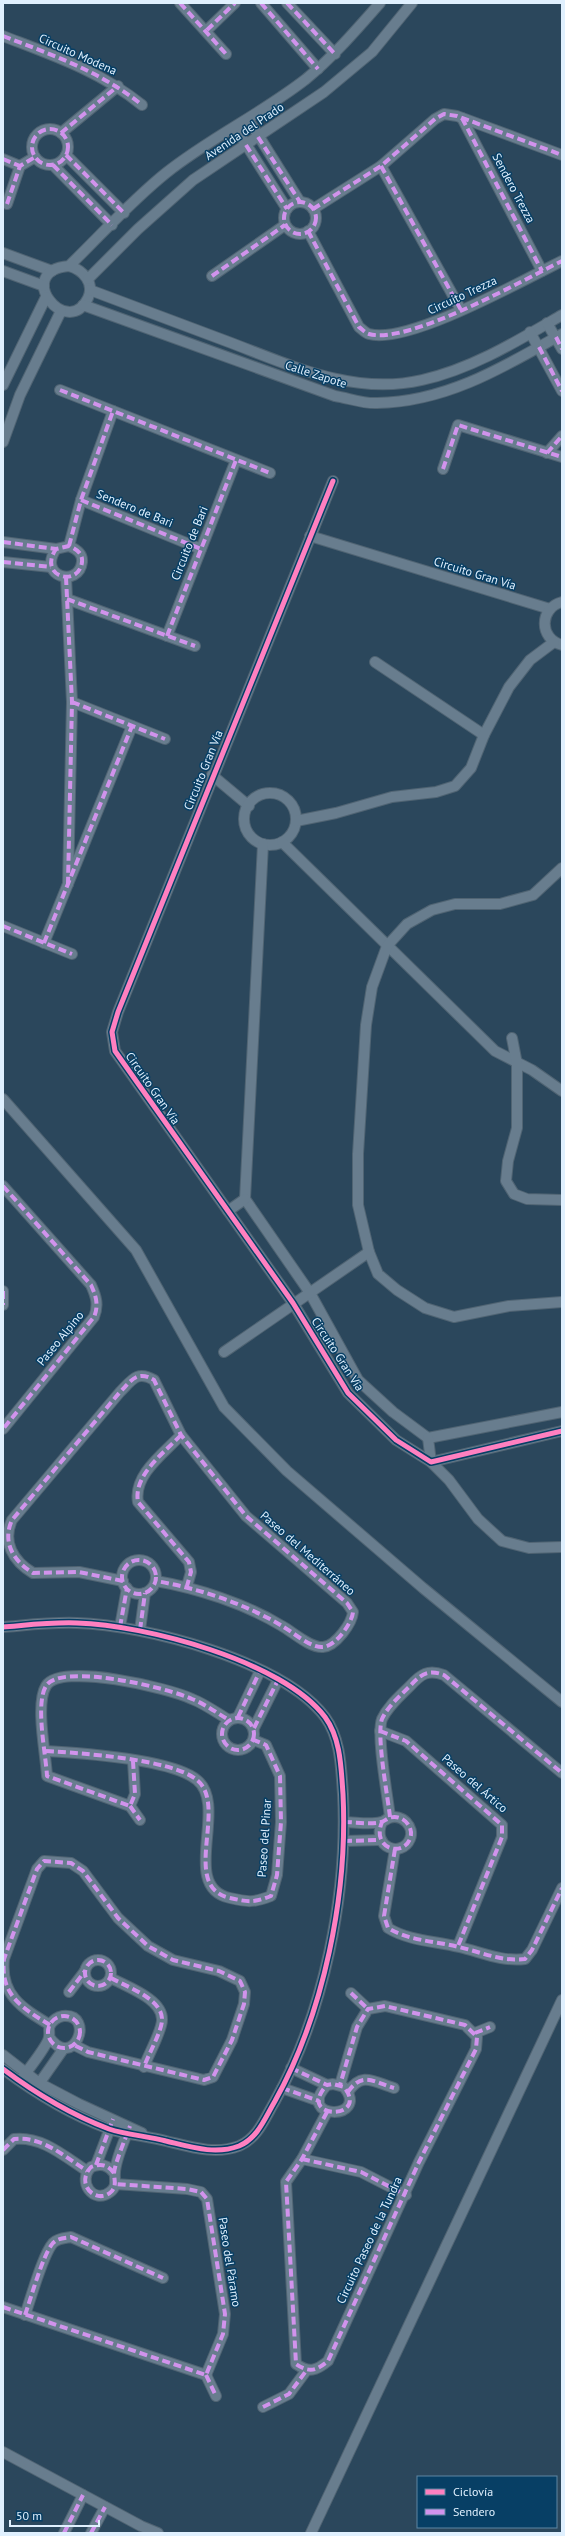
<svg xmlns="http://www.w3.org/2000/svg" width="565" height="2536" viewBox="0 0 565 2536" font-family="'PT Sans',sans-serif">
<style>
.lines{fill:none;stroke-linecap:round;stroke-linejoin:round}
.minor-casing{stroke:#506473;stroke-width:12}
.minor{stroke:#687d8e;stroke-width:10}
.quiet{stroke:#d193ec;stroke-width:4;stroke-dasharray:8 4;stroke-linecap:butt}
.cycleway-casing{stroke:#073f65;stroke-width:8}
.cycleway{stroke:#ff80c0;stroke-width:5}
.labels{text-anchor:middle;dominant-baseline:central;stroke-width:3;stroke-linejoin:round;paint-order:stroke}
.street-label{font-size:12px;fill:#e0f0fe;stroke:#073f65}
</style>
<rect width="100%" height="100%" fill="#2b475c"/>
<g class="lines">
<!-- minor casing -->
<g class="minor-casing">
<g id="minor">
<path d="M180,3l46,51"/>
<path d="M261,3l57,66"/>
<path d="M287,3l48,51"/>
<path d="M207,30l28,-27"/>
<path d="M3,36c49,19 97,35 139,69"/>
<path d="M462,118l80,153"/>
<path d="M248,119l52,83"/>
<path d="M235,127l52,82"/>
<circle cx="50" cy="147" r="18"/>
<path d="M61,133l57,-47"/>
<path d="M66,155l58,58"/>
<path d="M3,159l17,7"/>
<path d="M53,165l59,60"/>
<path d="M381,166l80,144"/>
<circle cx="300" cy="218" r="16"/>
<path d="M7,204l13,-38 15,-9"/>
<path d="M313,209l68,-43 54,-47 9,-5 13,2 105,39"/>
<path d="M308,231l51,96c3,2 6,6 10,7 39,11 154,-54 193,-73"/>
<path d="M3,253l49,18"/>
<path d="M69,266c14,4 26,17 19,32 -21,43 -76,-27 -19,-32 32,-31 62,-65 97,-93 44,-35 95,-59 140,-94 28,-23 50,-49 74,-76"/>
<path d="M3,271l41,15"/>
<path d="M212,276l73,-51"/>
<path d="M88,279l50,-50 55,-49 131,-88 48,-40 40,-49"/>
<path d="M90,290c45,17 91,34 136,51 64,24 127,55 196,39 50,-11 97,-40 140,-65"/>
<path d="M83,305l252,91c13,2 29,8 42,7 69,-1 127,-36 185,-69"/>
<path d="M547,323l15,26"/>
<path d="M530,332l32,59"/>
<path d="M3,385l43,-88"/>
<path d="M60,390l210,83"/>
<path d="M3,442l17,-47 41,-84"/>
<path d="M547,453l15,-17"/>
<path d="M443,469l15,-44 104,32"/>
<path d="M333,481l-215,531 -6,20 3,19 178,252 55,90 48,47 35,22 131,-31"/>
<path d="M81,500l120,49"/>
<path d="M310,536l240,73"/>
<path d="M3,542l53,7 13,-3c7,3 14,7 13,16 -3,26 -45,15 -26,-13"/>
<path d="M69,546l12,-46 32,-89"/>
<path d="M3,562l48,5"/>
<path d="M66,577l6,125 -4,182"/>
<path d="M67,599l128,47"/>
<path d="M562,602c-23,6 -23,37 0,43"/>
<path d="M167,636l69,-176"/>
<path d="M375,662l109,73"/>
<path d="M72,702l93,37"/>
<path d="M212,775l37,31"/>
<circle cx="270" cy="819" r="26"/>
<path d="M296,821l40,-8 56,-16 44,-5 19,-6 16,-18 13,-33 25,-48 21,-27 24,-18"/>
<path d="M282,842l213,209 37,19 30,21"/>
<path d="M562,868l-29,27 -33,9h-45l-23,6 -25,14 -20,22 -15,41 -6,38 -8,129v51l11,47 9,22 19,16 28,18 29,9 55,-11 53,-4"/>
<path d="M3,926l69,28"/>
<path d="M44,943l88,-217"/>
<path d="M512,1038l5,26v64l-9,33 -2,20 8,13 13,5 35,1"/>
<path d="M3,1099l133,151 88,157 63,64 136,117 139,114"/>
<path d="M3,1186l88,99c5,11 8,20 3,32l-91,112"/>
<path d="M245,1199l65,94 48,87 35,32 35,26 134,-26"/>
<path d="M245,1199l18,-355"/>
<path d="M228,1211l17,-12"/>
<path d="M3,1291v14"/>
<path d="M224,1352l145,-100"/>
<path d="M181,1435c-17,18 -48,40 -43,67l51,60 2,10 -4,14"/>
<path d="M428,1438l3,24 18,18 29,39 24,22 27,7 33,-1"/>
<circle cx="139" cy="1577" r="17"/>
<path d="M123,1581l-44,-9 -46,1c-20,-12 -31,-31 -21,-53l108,-128c12,-12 17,-22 34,-12l27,55 65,81 101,87 6,9c-1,11 -17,34 -30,35 -13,1 -30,-15 -41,-21 -36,-22 -85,-38 -126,-45"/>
<path d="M3,1627c25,-2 49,-5 74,-4 68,2 206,38 248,94 16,22 16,51 18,77 5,100 -19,219 -68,307 -10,17 -17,37 -36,45 -24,9 -48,1 -73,-5 -18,-5 -39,-6 -57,-12 -37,-14 -74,-36 -106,-60"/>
<path d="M120,1627l7,-39"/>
<path d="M140,1630l5,-37"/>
<path d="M238,1717l22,-46"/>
<circle cx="238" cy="1734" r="16"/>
<path d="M254,1728l24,-48"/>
<path d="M380,1731l26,10 96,84v12l-44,109"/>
<path d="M46,1751c34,2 126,8 151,29 32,26 -18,107 33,118 18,4 23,5 41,-2l6,-21 4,-53 -1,-46 -14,-31 -12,-5"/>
<path d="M133,1761l2,33 -5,12 -83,-30c-1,-21 -12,-72 -1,-90 14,-24 123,2 146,13 13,5 25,14 37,21"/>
<path d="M130,1806l10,14"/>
<path d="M390,1817c-2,-19 -14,-82 -8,-98 6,-13 18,-23 28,-33 11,-12 18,-17 34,-11l118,98"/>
<path d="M344,1822c12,0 26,3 37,0 3,0 5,-3 8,-4 13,-5 26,9 21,21 -8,19 -39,9 -28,-17"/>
<path d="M344,1841l36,-1"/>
<path d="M395,1849l-11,67 4,12c21,13 47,13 71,19 22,5 43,15 66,12l7,-9 30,-62"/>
<circle cx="98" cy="1973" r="13"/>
<path d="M111,1978c16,9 52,21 51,42 0,11 -14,35 -18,47"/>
<path d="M69,1992l16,-21"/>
<path d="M351,1993l17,16"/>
<path d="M50,2025c-28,-17 -50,-30 -46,-66l33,-90 7,-8 27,2 12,8 35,47 30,28 25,14 46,11 21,10 5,11 -1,12 -12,36 -19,37 -9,3 -116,-28 -14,-7"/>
<path d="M475,2033l15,-6"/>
<path d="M3,2055l36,28 40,21 63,29"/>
<path d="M291,2068l36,17 6,-1 11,3c27,34 -50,33 -17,-2"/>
<path d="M22,2078c6,-8 26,-33 27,-41 1,-5 -1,-8 1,-12 3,-5 8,-8 13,-9 33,-3 11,56 -14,21"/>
<path d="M36,2088l28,-40"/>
<path d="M282,2088l37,13"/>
<path d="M348,2092c14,-21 26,-10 46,-4"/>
<path d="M327,2112l-25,47 -16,23 10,182c13,9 20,7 32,-3l91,-199 57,-113 1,-12 -12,-12 -80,-19 -17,3 -11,18 -17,58"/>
<path d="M3,2150l11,-11c28,-3 50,17 73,32"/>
<path d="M302,2159l59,13 45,23"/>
<path d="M96,2165l16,-42"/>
<path d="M114,2173c-6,-8 -13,-10 -23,-6 -14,14 2,38 19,25 8,-6 4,-12 5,-20 1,-14 9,-30 14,-44"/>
<path d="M3,2307l203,68 17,-41 2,-20 -18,-115 -6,-7 -14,-3 -72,-5"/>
<path d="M25,2315c6,-17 18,-61 28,-72 5,-5 12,-5 18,-6l92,41"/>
<path d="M206,2375l10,21"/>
<path d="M263,2407l26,-13 17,-23"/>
<path d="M3,2452l138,74 17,7"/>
<path d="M64,2533l19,-38"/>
<path d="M91,2533l14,-26"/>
<path d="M311,2533l251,-533"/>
</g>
</g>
<!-- minor -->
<use href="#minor" class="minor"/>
<!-- quiet -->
<g class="quiet">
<path d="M180,3l46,51"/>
<path d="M261,3l57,66"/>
<path d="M287,3l48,51"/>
<path d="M207,30l28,-27"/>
<path d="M3,36c49,19 97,35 139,69"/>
<path d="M462,118l80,153"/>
<circle cx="50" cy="147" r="18"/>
<path d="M61,133l57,-47"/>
<path d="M258,137l42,65"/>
<path d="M246,145l41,64"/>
<path d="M66,155l58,58"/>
<path d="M3,159l17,7"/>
<path d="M53,165l59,60"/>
<path d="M381,166l80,144"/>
<circle cx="300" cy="218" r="16"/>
<path d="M7,204l13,-38 15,-9"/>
<path d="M313,209l68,-43 54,-47 9,-5 13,2 105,39"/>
<path d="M308,231l51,96c3,2 6,6 10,7 39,11 154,-54 193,-73"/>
<path d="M212,276l73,-51"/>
<path d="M556,337l6,12"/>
<path d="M539,347l23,44"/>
<path d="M60,390l210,83"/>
<path d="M547,453l15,-17"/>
<path d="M443,469l15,-44 104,32"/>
<path d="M81,500l120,49"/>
<path d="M3,542l53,7 13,-3c7,3 14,7 13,16 -3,26 -45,15 -26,-13"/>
<path d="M69,546l12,-46 32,-89"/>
<path d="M3,562l48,5"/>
<path d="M66,577l6,125 -4,182"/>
<path d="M67,599l128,47"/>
<path d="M167,636l69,-176"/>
<path d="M72,702l93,37"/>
<path d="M3,926l69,28"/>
<path d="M44,943l88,-217"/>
<path d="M3,1186l88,99c5,11 8,20 3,32l-91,112"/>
<path d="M3,1291v14"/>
<path d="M181,1435c-17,18 -48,40 -43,67l51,60 2,10 -4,14"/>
<circle cx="139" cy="1577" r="17"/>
<path d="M123,1581l-44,-9 -46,1c-20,-12 -31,-31 -21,-53l108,-128c12,-12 17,-22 34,-12l27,55 65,81 101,87 6,9c-1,11 -17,34 -30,35 -13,1 -30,-15 -41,-21 -36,-22 -85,-38 -126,-45"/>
<path d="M120,1627l7,-39"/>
<path d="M140,1630l5,-37"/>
<path d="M238,1717l22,-46"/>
<circle cx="238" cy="1734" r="16"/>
<path d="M254,1728l24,-48"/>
<path d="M380,1731l26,10 96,84v12l-44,109"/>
<path d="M46,1751c34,2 126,8 151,29 32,26 -18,107 33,118 18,4 23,5 41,-2l6,-21 4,-53 -1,-46 -14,-31 -12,-5"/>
<path d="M133,1761l2,33 -5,12 -83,-30c-1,-21 -12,-72 -1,-90 14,-24 123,2 146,13 13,5 25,14 37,21"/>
<path d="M130,1806l10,14"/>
<path d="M390,1817c-2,-19 -14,-82 -8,-98 6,-13 18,-23 28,-33 11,-12 18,-17 34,-11l118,98"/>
<path d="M344,1822c12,0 26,3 37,0 3,0 5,-3 8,-4 13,-5 26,9 21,21 -8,19 -39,9 -28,-17"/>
<path d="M344,1841l36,-1"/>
<path d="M395,1849l-11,67 4,12c21,13 47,13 71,19 22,5 43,15 66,12l7,-9 30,-62"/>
<circle cx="98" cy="1973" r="13"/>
<path d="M111,1978c16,9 52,21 51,42 0,11 -14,35 -18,47"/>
<path d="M69,1992l16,-21"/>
<path d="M351,1993l17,16"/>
<circle cx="64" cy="2032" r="16"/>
<path d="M50,2025c-28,-17 -50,-30 -46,-66l33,-90 7,-8 27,2 12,8 35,47 30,28 25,14 46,11 21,10 5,11 -1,12 -12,36 -19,37 -9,3 -116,-28 -14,-7"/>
<path d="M475,2033l15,-6"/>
<path d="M291,2068l36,17 6,-1 11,3c27,34 -50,33 -17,-2"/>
<path d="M282,2088l37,13"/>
<path d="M348,2092c14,-21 26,-10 46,-4"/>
<path d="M327,2112l-25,47 -16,23 10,182c13,9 20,7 32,-3l91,-199 57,-113 1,-12 -12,-12 -80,-19 -17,3 -11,18 -17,58"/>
<path d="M3,2150l11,-11c28,-3 50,17 73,32"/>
<path d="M302,2159l59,13 45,23"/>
<path d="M96,2165l17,-46"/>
<path d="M114,2173c-6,-8 -13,-10 -23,-6 -17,18 7,39 21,24 5,-7 2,-11 2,-18 1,-10 12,-36 16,-47"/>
<path d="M3,2307l203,68 17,-41 2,-20 -18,-115 -6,-7 -14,-3 -72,-5"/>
<path d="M25,2315c6,-17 18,-61 28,-72 5,-5 12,-5 18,-6l92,41"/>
<path d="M206,2375l10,21"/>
<path d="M263,2407l26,-13 17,-23"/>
<path d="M64,2533l19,-38"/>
<path d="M91,2533l14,-26"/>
</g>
<!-- cycleway casing -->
<g class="cycleway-casing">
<g id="cycleway">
<path d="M333,481l-215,531 -6,20 3,19 178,252 55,90 48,47 35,22 131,-31"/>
<path d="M3,1627c25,-2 49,-5 74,-4 68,2 206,38 248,94 16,22 16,51 18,77 5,100 -19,219 -68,307 -10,17 -17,37 -36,45 -24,9 -48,1 -73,-5 -18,-5 -39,-6 -57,-12 -37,-14 -74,-36 -106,-60"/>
</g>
</g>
<!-- cycleway -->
<use href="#cycleway" class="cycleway"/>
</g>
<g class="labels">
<!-- street labels -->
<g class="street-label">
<text transform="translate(78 54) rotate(24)">Circuito Modena</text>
<text transform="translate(244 131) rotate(-34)">Avenida del Prado</text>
<text transform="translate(514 188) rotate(62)">Sendero Trezza</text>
<text transform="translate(462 295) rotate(-25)">Circuito Trezza</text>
<text transform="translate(316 374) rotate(18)">Calle Zapote</text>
<text transform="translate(135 508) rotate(22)">Sendero de Bari</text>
<text transform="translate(189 543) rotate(-68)">Circuito de Bari</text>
<text transform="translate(475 573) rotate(17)">Circuito Gran Vía</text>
<text transform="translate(203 770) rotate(-68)">Circuito Gran Vía</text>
<text transform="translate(153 1088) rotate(55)">Circuito Gran Vía</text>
<text transform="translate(60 1338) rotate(-51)">Paseo Alpino</text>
<text transform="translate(338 1354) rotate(57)">Circuito Gran Vía</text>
<text transform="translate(308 1553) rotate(41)">Paseo del Mediterráneo</text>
<text transform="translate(475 1783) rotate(41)">Paseo del Ártico</text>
<text transform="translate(264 1838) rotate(-86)">Paseo del Pinar</text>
<text transform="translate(369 2240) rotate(-65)">Circuito Paseo de la Tundra</text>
<text transform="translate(230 2262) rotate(81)">Paseo del Páramo</text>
</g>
</g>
<!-- border -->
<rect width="565" height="2536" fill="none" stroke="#e0f0fe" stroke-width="8"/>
<!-- legend -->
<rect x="417" y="2476" width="140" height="52" fill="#073f65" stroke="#5e86a2"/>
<rect x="425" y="2489" width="20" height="6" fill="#ff80c0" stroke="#5e86a2"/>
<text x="453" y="2496" font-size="12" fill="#e0f0fe">Ciclovía</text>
<rect x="425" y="2509" width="20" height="6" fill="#d193ec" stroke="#5e86a2"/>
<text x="453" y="2516" font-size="12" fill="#e0f0fe">Sendero</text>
<!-- scale -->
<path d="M10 2520v6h89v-6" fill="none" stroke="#e0f0fe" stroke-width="2"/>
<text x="16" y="2520" font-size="12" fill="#e0f0fe" stroke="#073f65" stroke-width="3" paint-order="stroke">50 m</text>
</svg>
